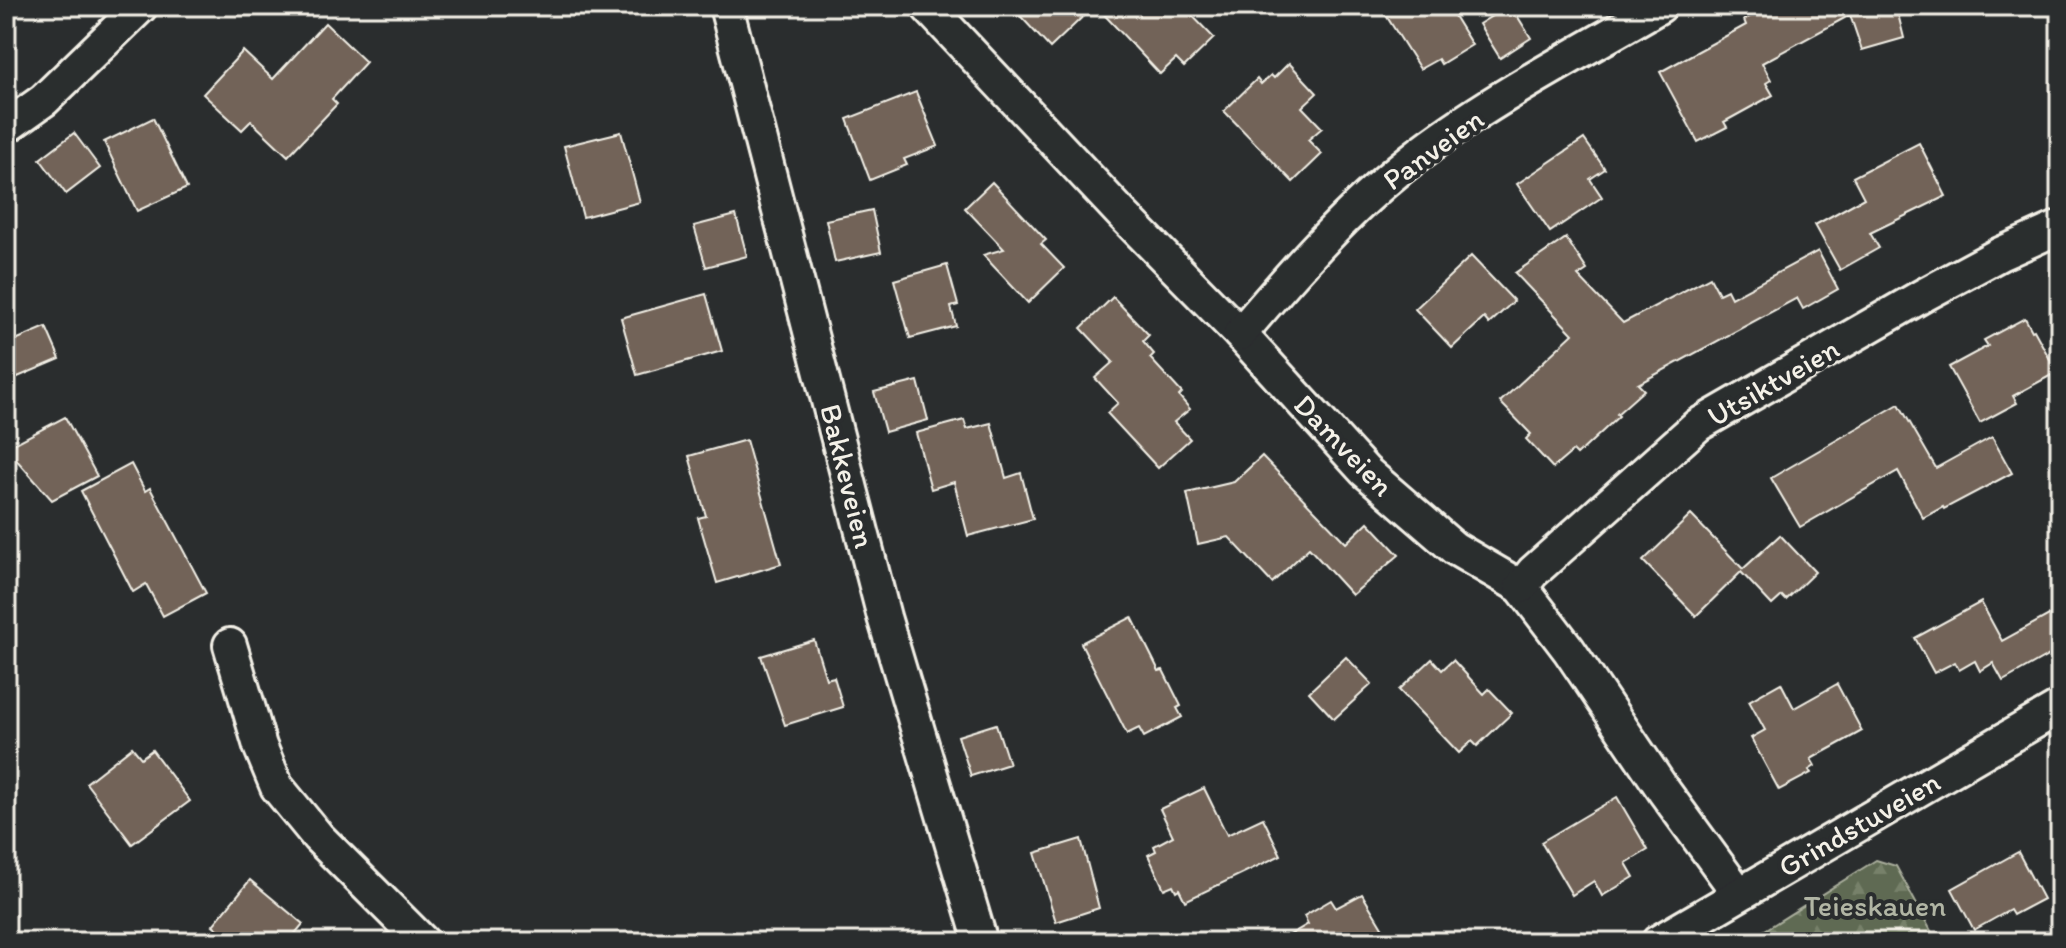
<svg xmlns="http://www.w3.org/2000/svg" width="2066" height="948" viewBox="0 0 2066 948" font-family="Itim,sans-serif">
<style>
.forest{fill:url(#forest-firs);stroke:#aaae9d;stroke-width:2}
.building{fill:#726458;stroke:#f4f1e8;stroke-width:2}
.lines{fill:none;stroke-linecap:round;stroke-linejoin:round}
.street-casing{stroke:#f4f1e8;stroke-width:38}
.street{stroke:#2a2d2e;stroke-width:32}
.labels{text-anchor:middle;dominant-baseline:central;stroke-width:8;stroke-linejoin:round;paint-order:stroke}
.street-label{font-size:30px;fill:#f4f1e8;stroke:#2a2d2e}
.park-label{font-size:30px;fill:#b1b5a4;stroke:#2a2d2e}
</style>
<defs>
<pattern id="forest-firs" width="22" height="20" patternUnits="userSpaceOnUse" patternTransform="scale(2)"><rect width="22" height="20" fill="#5f6b52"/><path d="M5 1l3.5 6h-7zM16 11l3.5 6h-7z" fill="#77816b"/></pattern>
</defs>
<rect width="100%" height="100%" fill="#2a2d2e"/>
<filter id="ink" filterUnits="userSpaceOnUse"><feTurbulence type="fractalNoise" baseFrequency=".0125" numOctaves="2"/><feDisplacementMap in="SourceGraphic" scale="16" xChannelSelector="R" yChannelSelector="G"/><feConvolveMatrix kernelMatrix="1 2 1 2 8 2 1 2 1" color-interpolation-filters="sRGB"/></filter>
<g filter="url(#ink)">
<!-- forest -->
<path class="forest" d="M1876,860l20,6 41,76h-191z"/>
<!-- building -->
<g class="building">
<path d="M1011,6h83l-44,42z"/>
<path d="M1096,6h87l31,32 -30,29 -8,-8 -16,15z"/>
<path d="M1380,6h68l24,39 -31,19 -3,-5 -18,10z"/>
<path d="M1508,6h3l20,32 -31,20 -21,-34z"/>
<path d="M1769,6h127l8,32 -42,12 -12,-35 -88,48 9,17 -5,3 7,12 -49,27 3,5 -29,15 -38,-70 86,-47 -2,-5z"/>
<path d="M325,23l41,39 -34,37 5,5 -49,52 -37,-35 -9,9 -39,-36 40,-43 30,28z"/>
<path d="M1289,63l28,30 -15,14 20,21 -14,12 14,14 -29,28 -69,-71 33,-32 4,5 10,-9 3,3z"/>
<path d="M916,92l22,54 -34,13 3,6 -37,15 -23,-61z"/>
<path d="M153,118l34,70 -50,23 -33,-69z"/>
<path d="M621,132l19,70 -57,15 -19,-71z"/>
<path d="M74,133l26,35 -34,26 -26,-35z"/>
<path d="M1584,139l21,30 -15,10 12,18 -52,35 -33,-48z"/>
<path d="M1919,143l27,53 -76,37 9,15 -39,22 -25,-45 49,-27 -11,-21z"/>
<path d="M992,182l54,58 -5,4 23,24 -36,35 -45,-48 21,-6 -39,-41z"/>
<path d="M872,210l9,42 -46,10 -9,-42z"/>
<path d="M736,215l11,41 -41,11 -12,-41z"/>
<path d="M1566,238l21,32 -9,6 45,47 87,-46 9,17 8,-4 4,8 87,-47 20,38 -35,20 -6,-11 -159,86 6,6 -27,24 2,2 -42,39 -4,-4 -20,17 -27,-29 5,-5 -31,-32 73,-68 -58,-61z"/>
<path d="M1471,256l43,45 -25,23 -5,-6 -32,30 -37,-39z"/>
<path d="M947,265l11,40 -7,2 5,19 -46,12 -16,-58z"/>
<path d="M706,294l16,57 -85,24 -16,-57z"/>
<path d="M1113,297l36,38 -6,6 11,13 -4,4 32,35 -3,3 11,13 -16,13 16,17 -32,29 -51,-55 11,-10 -23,-25 18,-16 -32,-34z"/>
<path d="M2025,318l7,13 2,-1 23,42 -44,24 4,7 -37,20 -31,-56 39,-21 -4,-6z"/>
<path d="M46,327l14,32 -54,23v-38z"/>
<path d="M918,381l10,39 -43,12 -11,-40z"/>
<path d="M1899,404l37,64 56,-31 20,36 -68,36 -1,-2 -20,11 -25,-47 -98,56 -29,-49z"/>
<path d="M65,417l32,59 -45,24 -46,-52z"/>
<path d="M964,420l3,9 24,-6 15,55 15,-5 12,46 -65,17 -14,-54 -23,7 -15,-56z"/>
<path d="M746,440l35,124 -64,19 -19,-65 8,-2 -17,-60z"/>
<path d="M1262,456l84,87 22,-21 31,33 -47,40 -43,-47 -37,35 -43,-46 -31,7 -11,-51 47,-11z"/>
<path d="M131,464l14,27 5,-3 56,105 -43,23 -17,-32 -13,8 -52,-101z"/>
<path d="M1691,515l52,54 37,-34 35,37 -29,28 -4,-4 -10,9 -31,-33 -45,44 -53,-55z"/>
<path d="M1981,602l21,39 58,-32v40l-57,32 -10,-18 -13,8 -5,-10 -16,9 -4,-8 -21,11 -19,-35z"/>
<path d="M1132,617l27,54 4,-1 18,36 -4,2 5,9 -38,20 -5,-9 -12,6 -46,-91z"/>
<path d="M814,640l12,39 8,-2 9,30 -58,18 -24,-69z"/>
<path d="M1346,657l26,27 -38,35 -25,-27z"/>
<path d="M1432,659l10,11 11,-10 31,34 5,-5 23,24 -35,33 -5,-5 -13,12 -60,-63z"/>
<path d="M1781,683l13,25 43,-24 25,47 -51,28 4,7 -6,4 2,3 -32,17 -28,-52 14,-8 -16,-29z"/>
<path d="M996,724l13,40 -38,12 -13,-40z"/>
<path d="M132,747l9,11 11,-8 38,51 -58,43 -46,-61z"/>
<path d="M1204,788l23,47 36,-17 18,37 -96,46 -6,-12 -3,2 -3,-6 -9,4 -16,-34 8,-4 -2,-5 19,-10 -13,-27z"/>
<path d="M1617,797l31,53 -22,13 8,14 -32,19 -8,-15 -22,14 -31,-53z"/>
<path d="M1081,839l18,69 -43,14 -21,-69z"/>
<path d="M2018,852l25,47 -30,16 -3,-5 -36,20 -22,-41z"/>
<path d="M250,880l53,44 -15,18h-54l-21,-17z"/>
<path d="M1362,894l29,48h-113l30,-18 -4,-8 27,-16 5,8z"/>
</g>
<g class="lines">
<!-- street casing -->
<g class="street-casing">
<g id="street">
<path d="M726,6l158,611 97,325"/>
<path d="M927,6l197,210 116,118 125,137 89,77 67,39 48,63 95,141 75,103"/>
<path d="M6,127l38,-27 97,-94"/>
<path d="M1240,334c52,-61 107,-124 171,-174 74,-58 167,-106 249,-154"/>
<path d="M1521,587l12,-15 165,-147 224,-129 78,-42 60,-27"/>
<path d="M230,645l30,101 17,41 41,50 105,105"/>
<path d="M1658,942l402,-235"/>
</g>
</g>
<!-- street -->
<use href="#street" class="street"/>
</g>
</g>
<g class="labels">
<!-- street labels -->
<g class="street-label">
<text transform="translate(1433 149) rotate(-36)">Panveien</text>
<text transform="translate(1773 382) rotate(-30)">Utsiktveien</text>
<text transform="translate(1344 445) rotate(46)">Damveien</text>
<text transform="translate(848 476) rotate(76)">Bakkeveien</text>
<text transform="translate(1859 824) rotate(-30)">Grindstuveien</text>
</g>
<!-- park labels -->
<g class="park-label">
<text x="1875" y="905">Teieskauen</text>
</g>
</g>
<!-- margin -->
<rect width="2066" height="948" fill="none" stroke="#2a2d2e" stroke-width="32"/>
<rect x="16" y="16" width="2034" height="916" fill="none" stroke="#f4f1e8" stroke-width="3" filter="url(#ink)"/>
</svg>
